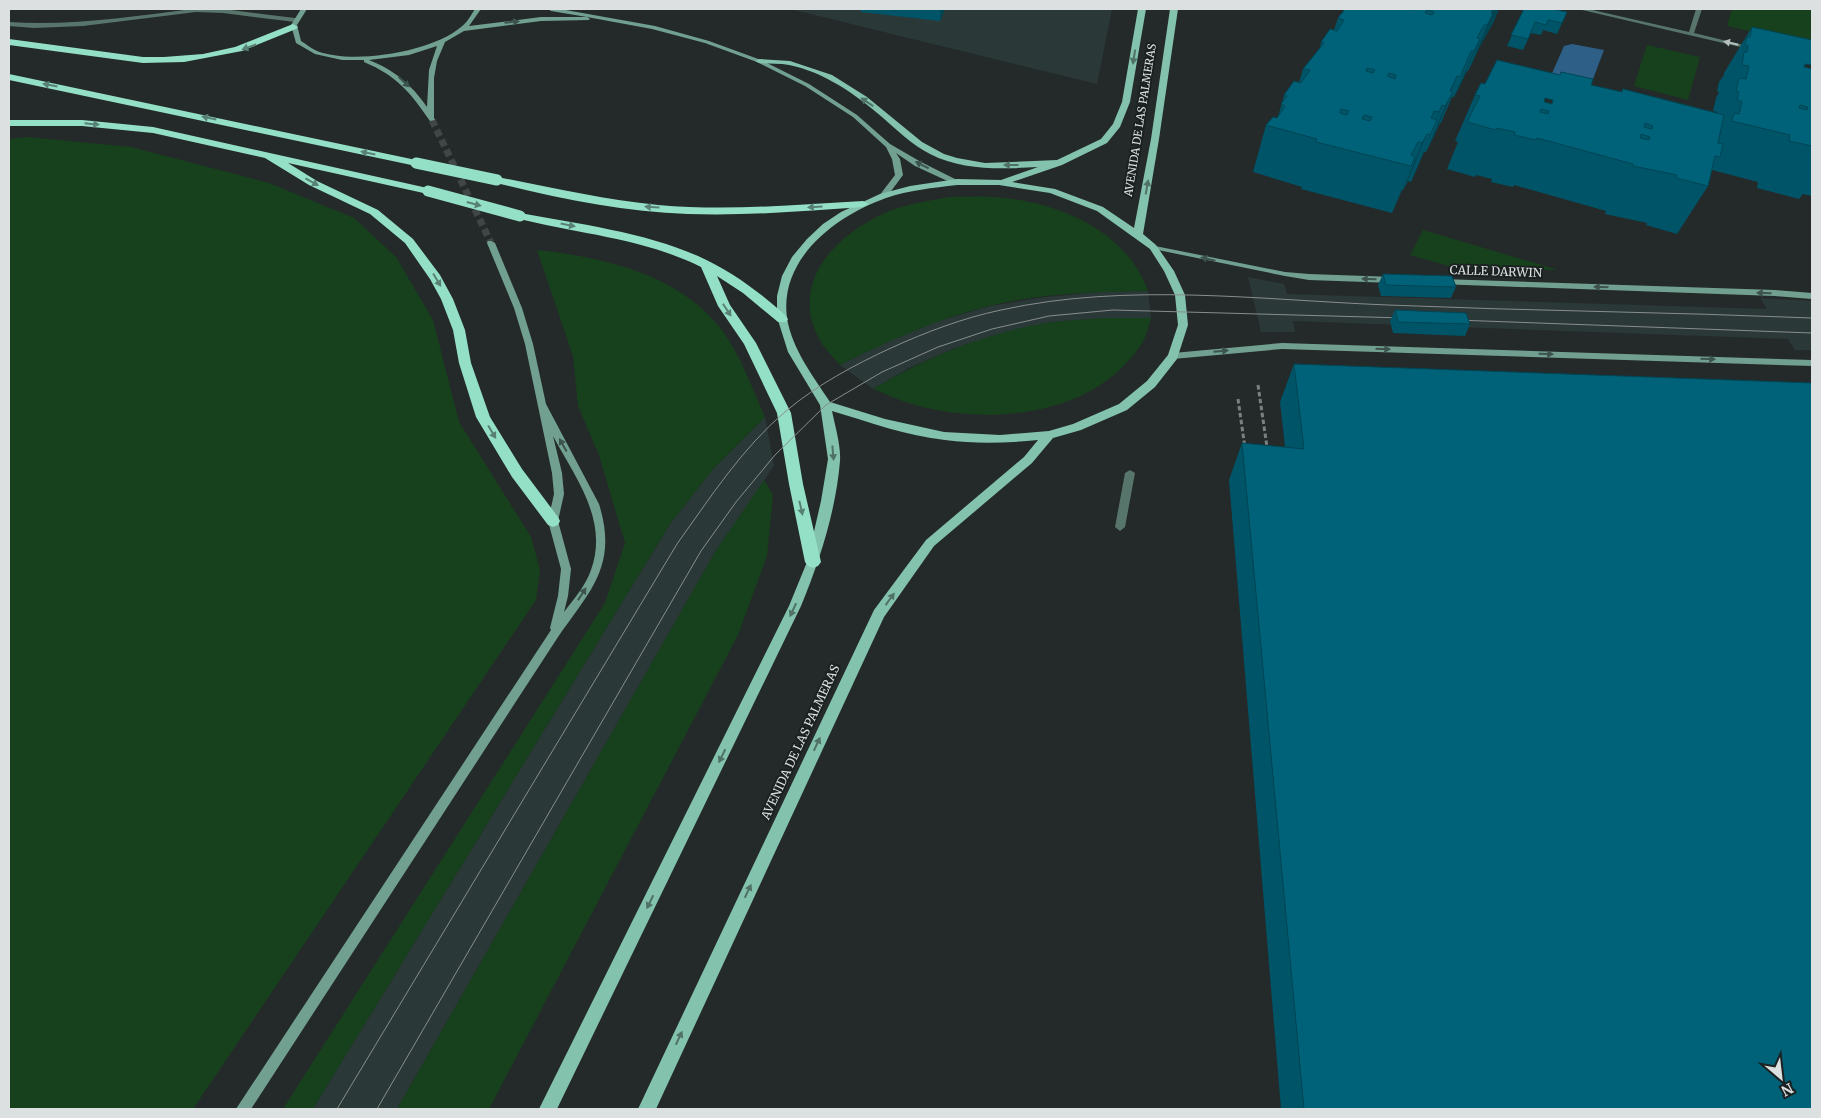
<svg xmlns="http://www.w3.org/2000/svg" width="1821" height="1118" viewBox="0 0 1821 1118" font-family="Merriweather,serif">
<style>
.built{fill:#2b3838}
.green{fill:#17411d}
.water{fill:#2d5f87}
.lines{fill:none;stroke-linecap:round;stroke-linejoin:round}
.secondary-tunnel{stroke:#404545;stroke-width:7;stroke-dasharray:7 4;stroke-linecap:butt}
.path{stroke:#7a8080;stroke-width:3;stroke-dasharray:4.5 2.5;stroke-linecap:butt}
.lane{fill:#58756b;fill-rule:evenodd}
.street{fill:#58756b;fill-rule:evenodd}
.secondary{fill:#71a090;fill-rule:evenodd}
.primary{fill:#83c2ad;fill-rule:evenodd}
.highway{fill:#94e0c7;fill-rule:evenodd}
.tram{stroke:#888d8d;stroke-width:1}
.highway-bridge{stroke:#94e0c7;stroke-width:11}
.wall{fill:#005467;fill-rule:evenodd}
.shaded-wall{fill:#004554}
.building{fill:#006278;stroke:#004554;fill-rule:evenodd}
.oneway{fill:#3d534d}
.oneway2{fill:#b4c0bd}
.oneway3{fill:#588074}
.oneway4{fill:#4f7166}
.labels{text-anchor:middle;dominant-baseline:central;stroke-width:4;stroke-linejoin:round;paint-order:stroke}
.far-street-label{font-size:11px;fill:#dce0e0;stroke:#1b2020}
.street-label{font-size:12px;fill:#dce0e0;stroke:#1b2020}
</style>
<rect width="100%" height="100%" fill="#242a2a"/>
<!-- built -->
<g class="built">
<path d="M790,9h322l-15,75z"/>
<path d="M1248,277l36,7 3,10 480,15 -7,-11 52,3v49h-17l-7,-11 -495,-18 2,11h-34z"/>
<path d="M1148,291l3,27h-44l-55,4 -46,11 -51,15 -46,20 -36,21 -33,-24 43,-21 52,-22 55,-16 55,-9 56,-5z"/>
<path d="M765,417l9,49 -59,86 -318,557h-84l357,-585 44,-56z"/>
</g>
<!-- green -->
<g class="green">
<path d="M1732,9h80v36l-85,-19z"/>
<path d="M1647,45l53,12 -12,43 -54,-14z"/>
<path d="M27,137l104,10 138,36 85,35 42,39 37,63 26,102 72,115 9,33 -4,30 -343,509h-184v-970z"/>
<path d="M950,197c13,0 26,-1 39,0 62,2 137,31 159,94 -52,1 -108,2 -159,15 -52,13 -101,35 -149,59 -6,-7 -13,-14 -18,-21 -35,-57 10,-107 61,-130 21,-10 45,-13 67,-17z"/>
<path d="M1423,230l132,39v1l-103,-3 -42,-12z"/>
<path d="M537,250c65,7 142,24 184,79 18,23 32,61 44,88l-51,51 -44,56 -357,585h-30l322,-506 20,-60 -26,-88 -21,-49 -5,-50z"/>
<path d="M1107,318h44c-3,9 -5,21 -11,28 -45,68 -144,79 -217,61 -17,-4 -33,-11 -50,-18 55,-33 117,-58 180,-67 18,-2 36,-3 54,-4z"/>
<path d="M764,480l9,15 -6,61 -29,79 -249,474h-92l318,-557z"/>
</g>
<!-- water -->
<path class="water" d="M1572,44l32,6 -17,45 -38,-15 15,-34z"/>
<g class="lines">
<!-- secondary-tunnel -->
<path class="secondary-tunnel" d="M432,120l59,123"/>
<!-- path -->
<g class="path">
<path d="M1258,385l9,62"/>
<path d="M1238,399l7,49"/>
</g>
<!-- lane -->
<path class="lane" d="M1130,470l5,3 -10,54 -5,4 -5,-4 10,-54z"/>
<!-- street -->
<g class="street">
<path d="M192,9h31l72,9 3,2 -3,2 -72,-9 -27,-1 -113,14 -49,2 -25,-2v-4c62,4 121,-5 183,-13z"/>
<path d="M1578,9h10l101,23 7,-23h6l-8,24 62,15 -3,2z"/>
</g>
<!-- secondary -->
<g class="secondary">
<path d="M301,9h6l-10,16 4,16c5,3 11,8 16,10 36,14 115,1 144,-24 6,-4 10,-12 14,-18h6l-12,17 72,-9h46l-36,-6 -3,-2h12l95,17 54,15 52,19 48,24 48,31 33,29 31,18 40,20 -7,2 -39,-18 -19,-13 4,6 3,16 -17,23h-6l-1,-2 16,-21 -3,-16 -6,-12 -33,-30 -48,-31 -48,-24 -52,-19 -53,-14 -65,-12 3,2 -1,1 -48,1 -77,10 -19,11 -8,19 -3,17v40l1,2 -5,1c-20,-29 -33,-45 -66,-59v-2h-22l-27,-6 -19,-11 -5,-18zM437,46l-8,24 -2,37c-16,-23 -33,-37 -58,-47l40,-5z"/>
<path d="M488,241h3l4,2 27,65 11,36 13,60 53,100c19,61 -8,86 -41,133l-307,472h-15l315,-479 -1,-2 8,-32 3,-27 -13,-48 6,-27 -2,-21 -27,-129 -11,-36 -27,-65zM553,436c22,41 56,84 38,134 -5,15 -17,29 -27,42l4,-16 3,-27 -13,-48 6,-27 -2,-21z"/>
<path d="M1150,245l135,27 24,2 85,3 4,3 -4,3 -85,-3 -24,-4 -132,-27h-3z"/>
<path d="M1441,279l334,11 37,3v6l-37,-3 -337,-12v-4z"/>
<path d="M1282,343l530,17v6l-530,-17 -109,10 -4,-3 4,-3z"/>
</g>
<!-- primary -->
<path class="primary" d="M1138,9h8l-16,93 -10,25 -13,16 -45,22 -50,17 43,7 48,18 31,21 17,-89 19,-130h8l-19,130 -16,95 13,11 18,26 11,24 3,30 -11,34 -22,28 -28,23 -46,20 -28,8 -21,25 -98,83 -50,71 -228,492h-18l236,-499 52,-70 98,-83 14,-17c-31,3 -62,4 -93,0 -38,-4 -76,-18 -113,-29 3,15 9,34 8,50 -4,49 -20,99 -39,145l-244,503h-18l250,-503 18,-44 14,-61 7,-42 -8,-54 -32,-53 -11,-35v-21l5,-20 10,-19 15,-18 16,-15 18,-12 39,-18 30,-8 47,-7 44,1 37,-13c-36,2 -75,4 -108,-13 -18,-9 -33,-24 -48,-37 -27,-23 -58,-45 -93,-52 -10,-2 -20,-1 -30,-2l-4,-2 4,-2 31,2 42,14 35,22 55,45 22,12 13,4 28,5 72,-3 44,-21 12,-15 9,-22zM957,185h42l51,8 47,18 53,38 14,22 11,24 3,30 -10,30 -21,26 -28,23 -46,20 -24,7 -49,4 -56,-3 -59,-13 -55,-17c-17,-26 -38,-53 -43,-84 -8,-60 49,-102 99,-120 23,-8 47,-10 71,-13z"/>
<!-- highway -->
<g class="highway">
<path d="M293,24l5,3 -2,2 -54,22 -58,11 -41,1 -134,-18v-6l134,18h21l39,-3 32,-7z"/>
<path d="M9,74l407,86 5,3 -5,3 -407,-86z"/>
<path d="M9,120h73l71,7 279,62 2,2 -2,2 -4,1 -140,-31 29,18 61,29 35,29 27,36 13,24 12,31 6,33 19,54 32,52 36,48 2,4 -2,4 -5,2 -5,-2 -36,-48 -36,-60 -17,-54 -6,-33 -12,-31 -11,-20 -25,-36 -35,-29 -61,-29 -44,-27 -112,-25 -71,-7h-73z"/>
<path d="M497,177c53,10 107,23 161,28 68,6 137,0 205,-4l6,3 -6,3c-58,4 -116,9 -175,7 -65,-2 -132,-16 -195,-32l-1,-2 1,-2z"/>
<path d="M520,213c59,11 123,19 178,43 33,15 62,36 88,60l2,3 -2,3h-8l-35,-29 -26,-17 13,29 26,38 35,70 12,71 18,78 -3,4 -5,2 -5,-2 -3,-4 -16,-78 -12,-71 -33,-69 -26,-38 -17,-39c-58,-29 -123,-33 -185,-49l-2,-2 2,-2z"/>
</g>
<!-- tram -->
<g class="tram">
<path d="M1456,320l356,13"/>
<path d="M337,1109l340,-565c33,-46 65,-96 109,-133 31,-26 68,-46 105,-63 35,-16 72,-30 110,-38 127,-28 259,-10 387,-5 141,6 283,7 424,13"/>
<path d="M377,1109l324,-558 35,-49 39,-47 51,-50 56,-33 56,-25 54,-18 57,-13 64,-6 291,8"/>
</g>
<!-- highway-bridge -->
<g class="highway-bridge">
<path d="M416,163l81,17"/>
<path d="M428,191l92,25"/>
</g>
</g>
<!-- wall -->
<g class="wall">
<path d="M861,9h84l-5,12 -79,-9z"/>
<path d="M1345,9h154l-6,14 -13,23 -6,13 -6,12h-1l-13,26h-2l-11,26h-1l-7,15 -7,14h-2l-13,30 -3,-1 -5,9h-1l-10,23 -91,-24 1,-2 -49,-15 13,-47 12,-8 6,-22 15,-12 4,-14 17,-21 1,-6 13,-12 4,-12z"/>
<path d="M1524,9l43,3 -10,22 -14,-4 -2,5 -10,-2 -8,17 -16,-4z"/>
<path d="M1752,27l53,37 -1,3 8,2v127l-9,-2 -4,5 -42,-11 1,-6 -46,-12 -4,16 -31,48 -31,-9 1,-2 -42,-9 1,-3 -92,-26 -1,2 -22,-5 1,-3 -16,-4 -1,2 -28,-8 11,-27 -3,-1 20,-46 10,-11 106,1 31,7 1,-3 94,24v-1l-4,-1 3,-13 3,-6 -2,-1 2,-9 5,-7v-2zM1545,98l3,1 -1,3h-3zM1548,99l5,1 -1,4 -5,-2z"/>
<path d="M1383,274l73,13 -5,11 -70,-2 -3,-11z"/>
<path d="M1395,310l75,14 -5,12 -72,-3 -3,-12z"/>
<path d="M1294,364l518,745h-531l-52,-629 13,-37 43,4 -5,-45z"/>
</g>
<!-- shaded-wall -->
<g class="shaded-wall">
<path d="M940,9h5l-5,12z"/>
<path d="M1493,9h5l-12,27 -6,10 -6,13 -6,12 19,-46 4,-12z"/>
<path d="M1498,9h1l-10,22z"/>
<path d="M1480,39l-19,45 -7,13 20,-46z"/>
<path d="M1457,76l-11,27 7,-11 -20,46 -7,14 19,-46 5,-15z"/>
<path d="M1442,105l-24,61 -7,16 28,-70z"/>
<path d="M1427,134l-19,47 -5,9 19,-47z"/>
<path d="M1415,157l-19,47 -4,9 19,-47z"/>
</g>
<!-- building -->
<g class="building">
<path d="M1345,9h62l5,1 1,-1h80l-2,4 2,1 -6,11h-3l-7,13 3,1 -6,12h-3l-11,26 -3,-1 -7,15 3,1 -8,14 -3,-1 -3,7 -5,-1 -3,7 6,2 -7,15 -3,-1 -5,9 -4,-1 -7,13 4,2 -4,9 -95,-24 1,-3 -51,-14 7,-8 4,1 8,-12 -4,-2 6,-8 -3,-1 10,-14 7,2 9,-13 -7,-1 21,-26 -3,-1 9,-13 7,2 7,-11 -6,-2zM1427,10l7,2 -2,3 -7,-2zM1367,68l8,2 -2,3 -7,-2zM1389,73l7,2 -1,4 -8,-3zM1341,109l8,2 -2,4 -7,-2zM1364,115l8,2 -2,4 -8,-2z"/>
<path d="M1524,9h28l15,3 -5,11 -14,-3 -2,5 -11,-3 -7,17 -17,-4z"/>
<path d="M1752,27l60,13v25l-7,-1 -1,3 8,2v77l-23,-5 1,-6 -58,-14 2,-8 5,1 3,-12 -5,-2 2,-8 -3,-1 3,-13 7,1 3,-13 -7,-1 2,-13h3l1,-6 -3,-1 2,-8h3zM1800,105l8,2 -1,3 -8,-2z"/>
<path d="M1497,60l63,15 1,-3 32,7 -2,6 31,7 1,-3 101,26 -6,28 5,1 -3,13 -5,-1 -7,30 -32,-8 1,-3 -44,-9v-2l-96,-26 -1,2 -22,-5 1,-3 -18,-4 -1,2 -29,-8 13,-26 -5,-1 6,-12 4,1zM1545,98l8,2 -1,4 -8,-2zM1541,109l8,2 -1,3 -8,-2zM1645,123l8,3 -1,3 -8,-2zM1641,134l9,3 -1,3 -9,-2z"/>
<path d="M1383,274l69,2 4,11 -70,-2z"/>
<path d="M1395,310l71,3 4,11 -72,-2z"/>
<path d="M1294,364l518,19v726h-508l-62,-666 62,6z"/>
</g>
<!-- one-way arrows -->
<defs><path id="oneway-solid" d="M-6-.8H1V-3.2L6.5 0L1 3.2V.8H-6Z" transform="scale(1.25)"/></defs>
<g class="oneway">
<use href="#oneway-solid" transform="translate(512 22) rotate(-6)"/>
<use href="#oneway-solid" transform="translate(404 82) rotate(43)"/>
<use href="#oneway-solid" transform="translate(922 165) rotate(-153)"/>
<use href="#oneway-solid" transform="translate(1208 259) rotate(-167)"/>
<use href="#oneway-solid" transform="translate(1369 279) rotate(-178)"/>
<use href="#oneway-solid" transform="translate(1601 287) rotate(-178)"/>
<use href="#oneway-solid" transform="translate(1764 293) rotate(-178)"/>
<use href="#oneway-solid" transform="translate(1383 349) rotate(2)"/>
<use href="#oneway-solid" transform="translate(1221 351) rotate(-5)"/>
<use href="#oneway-solid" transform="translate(1546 354) rotate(2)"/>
<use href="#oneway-solid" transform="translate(1708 359) rotate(2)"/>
<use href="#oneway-solid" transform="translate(563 445) rotate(-119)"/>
<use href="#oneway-solid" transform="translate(582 594) rotate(-57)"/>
</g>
<use class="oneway2" href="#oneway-solid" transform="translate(1731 43) rotate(-167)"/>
<g class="oneway3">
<use href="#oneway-solid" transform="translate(249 47) rotate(161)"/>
<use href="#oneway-solid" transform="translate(50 85) rotate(-169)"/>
<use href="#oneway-solid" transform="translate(209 118) rotate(-168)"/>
<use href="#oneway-solid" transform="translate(92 124) rotate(6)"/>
<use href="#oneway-solid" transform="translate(368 153) rotate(-168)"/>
<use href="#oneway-solid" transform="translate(312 182) rotate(29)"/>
<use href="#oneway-solid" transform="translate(474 204) rotate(15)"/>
<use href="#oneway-solid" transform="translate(652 207) rotate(-176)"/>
<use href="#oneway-solid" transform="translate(815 207) rotate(176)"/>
<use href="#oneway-solid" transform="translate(568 225) rotate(11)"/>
<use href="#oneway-solid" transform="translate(437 280) rotate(59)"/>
<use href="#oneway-solid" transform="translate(727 310) rotate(57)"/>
<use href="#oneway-solid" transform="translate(492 432) rotate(59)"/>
<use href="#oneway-solid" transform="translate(801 508) rotate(77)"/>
</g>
<g class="oneway4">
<use href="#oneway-solid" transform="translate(1134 57) rotate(99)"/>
<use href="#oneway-solid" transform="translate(867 102) rotate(-146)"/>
<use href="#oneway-solid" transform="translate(1011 165) rotate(-180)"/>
<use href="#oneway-solid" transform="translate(1147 187) rotate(-80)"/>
<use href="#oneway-solid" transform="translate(833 453) rotate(85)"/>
<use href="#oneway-solid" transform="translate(890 599) rotate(-54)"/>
<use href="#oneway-solid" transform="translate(793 610) rotate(115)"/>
<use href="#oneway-solid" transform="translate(817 744) rotate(-65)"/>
<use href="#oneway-solid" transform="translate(722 756) rotate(116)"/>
<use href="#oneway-solid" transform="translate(748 891) rotate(-65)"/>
<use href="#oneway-solid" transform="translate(650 902) rotate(116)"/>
<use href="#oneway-solid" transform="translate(679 1038) rotate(-65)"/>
</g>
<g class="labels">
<!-- far-street labels -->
<g class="far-street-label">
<text transform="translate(1140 120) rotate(-81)">AVENIDA DE LAS PALMERAS</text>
</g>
<!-- street labels -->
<g class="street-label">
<text transform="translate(1496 271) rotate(2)">CALLE DARWIN</text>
<text transform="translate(800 742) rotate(-65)">AVENIDA DE LAS PALMERAS</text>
</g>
</g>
<!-- border -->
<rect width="1821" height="1118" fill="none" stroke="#dce0e0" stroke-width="20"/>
<!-- north arrow -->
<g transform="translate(1781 1078) rotate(152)" stroke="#1b2020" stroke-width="4" paint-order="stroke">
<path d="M0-4L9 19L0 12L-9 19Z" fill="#dce0e0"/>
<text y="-8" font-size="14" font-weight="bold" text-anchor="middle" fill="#dce0e0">N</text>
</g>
</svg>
